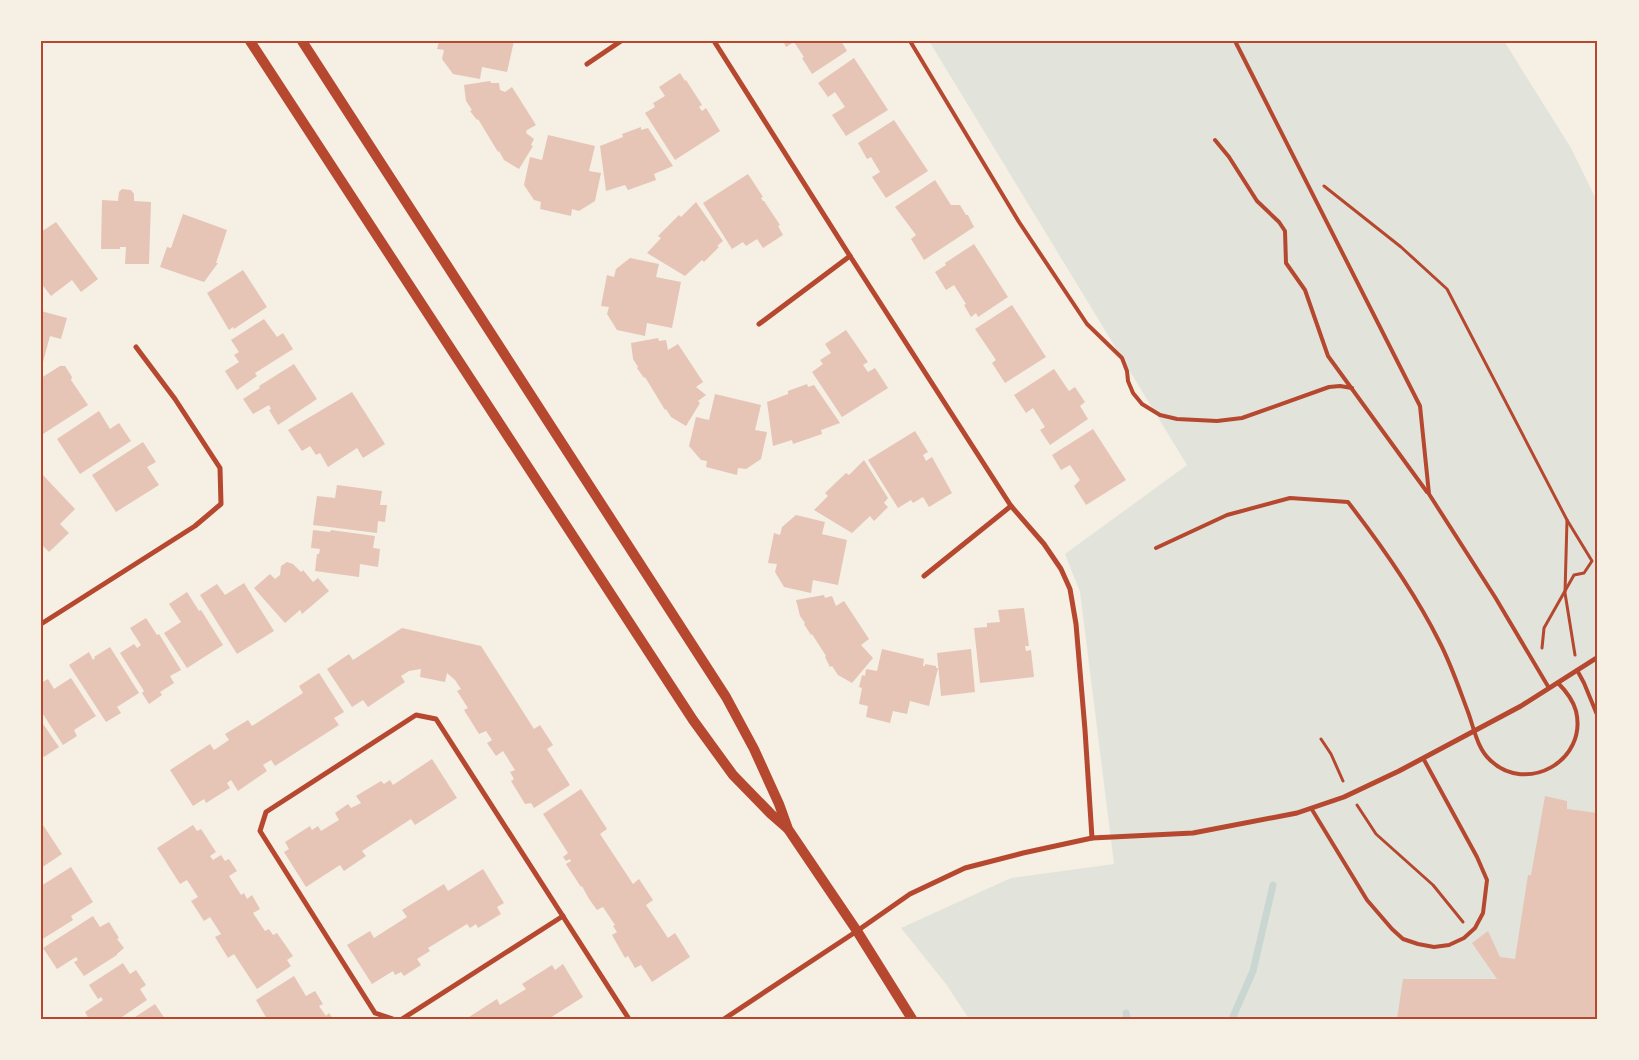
<svg xmlns="http://www.w3.org/2000/svg" width="1639" height="1060" viewBox="0 0 1639 1060" font-family="'Noto Sans',sans-serif">
<style>
.green{fill:#e2e4dc}
.lines{fill:none;stroke-linecap:round;stroke-linejoin:round}
.stream{stroke:#c9d6d2;stroke-width:7}
.building{fill:#e6c5b7}
.path{stroke:#b5482f;stroke-width:3}
.service{stroke:#b5482f;stroke-width:4}
.minor{stroke:#b5482f;stroke-width:5}
.secondary{stroke:#b5482f;stroke-width:10}
.neatline{fill:none;stroke:#b5482f;stroke-width:2}
</style>
<rect width="100%" height="100%" fill="#f6efe4"/>
<!-- green -->
<path class="green" d="M929,41h575l67,107 27,55v816h-629l-23,-35 -45,-56 110,-50 103,-14 -34,-272 -15,-38 122,-89z"/>
<g class="lines">
<!-- stream -->
<g class="stream">
<path d="M1126,1013l1,6"/>
<path d="M1232,1019l21,-48 20,-86"/>
</g>
</g>
<!-- building -->
<g class="building">
<path d="M439,41h75l-7,31 -25,-5 -2,12 -27,-5 -11,-15 2,-9 -7,-1z"/>
<path d="M783,41h58l6,10 -35,23 -10,-16 2,-1 -10,-15 -8,5z"/>
<path d="M854,58l34,52 -42,26 -14,-21 13,-8 -10,-15 -7,5 -10,-14z"/>
<path d="M680,73l5,8 1,-1 16,25 -3,2 3,4 4,-3 14,23 -45,29 -30,-47 10,-6 -2,-4 12,-7 -6,-9z"/>
<path d="M490,81l1,2h8l1,7 5,2 7,-5 24,38 -9,5 -1,3 8,6 -3,6 2,1 -14,23 -15,-9 -5,-9 -1,1 -20,-33 -1,1 -7,-9 2,-1 -6,-9 -2,-16z"/>
<path d="M894,120l34,51 -42,27 -14,-21 8,-5 -9,-15 -4,2 -9,-16z"/>
<path d="M641,127v3l7,-2 25,38 -19,8 2,6 -28,10 -3,-5 -19,6 -6,-45 23,-9 -1,-3z"/>
<path d="M548,135l47,11 -6,25 12,2 -6,28 -16,10 -7,-2 -1,7 -31,-7 1,-7 -7,-2 -10,-15 6,-28 12,3z"/>
<path d="M748,174l15,23 -2,1 2,3h1l16,24 -2,1 5,9 -20,13 -6,-9 -11,7 -3,-4 -11,7 -29,-46z"/>
<path d="M935,180l16,25h9l6,10h2l6,12 -50,33 -13,-21 5,-4 -21,-28z"/>
<path d="M122,189l9,1 3,4v7l17,1 -2,62h-24l1,-17h-6v2h-19l1,-49 16,1 1,-9z"/>
<path d="M696,202l27,39 -6,5 2,1 -15,15 -2,-2 -17,16 -38,-23 14,-15 -3,-2 21,-21 2,2z"/>
<path d="M183,214l44,16 -11,33h2l-14,19 -44,-15 7,-20 4,1z"/>
<path d="M56,222l42,57 -17,13 -9,-12 -21,16 -10,-13v-51z"/>
<path d="M974,244l34,53 -30,20 -2,-4 -5,4 -7,-12 2,-1 -12,-19 -8,5 -11,-18 11,-7 -1,-2z"/>
<path d="M630,258l29,6 -3,13 25,5 -9,46 -25,-5 -2,13 -28,-6 -10,-16 2,-7 -8,-1 6,-31 7,2 2,-8z"/>
<path d="M243,270l24,37 -33,22 -1,-2 -4,3 -22,-37z"/>
<path d="M1012,305l34,52 -41,26 -13,-20 4,-3 -21,-31z"/>
<path d="M41,311l26,7 -6,21 -11,-3 -7,26 -2,-1z"/>
<path d="M264,319l13,18 6,-4 10,16 -38,24 2,3 -20,14 -12,-19 14,-9 -5,-7 5,-3 -8,-12z"/>
<path d="M846,330l22,32 -5,3 5,7 7,-4 13,20 -46,29 -30,-45 11,-8 -3,-4 11,-7 -6,-9z"/>
<path d="M658,338l1,3 7,-1 2,10 10,-6 25,38 -7,5 10,8 -8,6 2,2 -14,23 -15,-9 -5,-8 -1,1 -20,-33 -1,1 -7,-10 1,-1 -5,-8 -2,-16z"/>
<path d="M294,364l23,35 -39,26 -9,-15 2,-1 -2,-4 -16,9 -10,-15 17,-11 -1,-2z"/>
<path d="M60,366h5l7,11 -1,3 17,25 -45,29 -2,-2v-54z"/>
<path d="M1054,369l15,22 6,-4 10,15 -5,4 8,13 -38,26 -10,-15 5,-3 -12,-19 -7,5 -12,-18z"/>
<path d="M807,384l1,3 6,-2 26,38 -19,7 1,4 -29,10 -1,-4 -19,6 -6,-44 21,-8v-3z"/>
<path d="M352,392l33,52 -22,14 -6,-10 -29,19 -8,-14 -4,2 -6,-9 -8,5 -14,-21z"/>
<path d="M715,394l46,11 -6,25 12,2 -6,27 -15,10 -8,-1 -1,7 -31,-8 1,-6 -6,-1 -12,-14 7,-29 13,3z"/>
<path d="M99,411l11,18 9,-6 12,18 -51,33 -23,-35z"/>
<path d="M1093,429l33,51 -40,25 -12,-19 6,-6 -10,-15 -9,5 -9,-15z"/>
<path d="M915,431l13,21 -5,3 3,6 6,-4 20,36 -23,14 -6,-10 -10,6 -2,-3 -13,8 -30,-48z"/>
<path d="M143,442l13,20 -9,5 12,18 -43,27 -24,-37z"/>
<path d="M864,460l24,38 -4,5 4,4 -14,14 -4,-5 -18,17 -38,-23 14,-14 -3,-3 21,-20 3,2z"/>
<path d="M41,473l34,36 -15,15 9,9 -20,19 -8,-8z"/>
<path d="M337,485l45,6 -2,14h7l-2,17 -7,-1 -1,12 -64,-8 4,-29 18,2z"/>
<path d="M796,515l29,7 -3,12 25,6 -9,45 -25,-5 -2,13 -27,-6 -9,-15 2,-8 -9,-1 6,-30 6,2 2,-8z"/>
<path d="M313,530l17,2 1,-2 44,6 -2,12 7,1 -2,18 -18,-3 -1,13 -44,-6 2,-17h2l1,-5 -9,-1z"/>
<path d="M287,562l6,2 8,8 2,-2 10,12 5,-4 11,13 -27,23 -2,-4 -15,13 -31,-35 16,-14 5,5 5,-4 1,-9z"/>
<path d="M244,583l30,48 -37,23 -37,-59 17,-11 8,11z"/>
<path d="M187,592l12,19 2,-1 22,35 -36,23 -23,-35 17,-11 -12,-18z"/>
<path d="M824,595l1,3 7,-2 4,10 8,-5 25,38 -8,6 12,13 -21,25 -14,-8 -6,-9 -2,1 -5,-10 1,-1 -14,-22 -1,1 -7,-11 1,-1 -5,-7 -4,-16z"/>
<path d="M1024,608l5,38h-4l1,5 5,-1 3,27 -54,6 -6,-55 13,-1v-4l13,-1 -2,-12z"/>
<path d="M146,618l11,17 2,-1 22,36 -11,6 4,7 -14,9 2,3 -13,9 -7,-11 2,-2 -24,-38 14,-9 3,4 4,-3 -11,-17z"/>
<path d="M402,628l79,18 53,83 6,-4 13,20 -6,4 23,36 -36,23 -3,-5 -6,1 -14,-23 3,-2 -4,-7 5,-2 -12,-19 -7,5 -9,-13 5,-3 -6,-9 -7,3 -15,-24 4,-2 -11,-17 4,-2 -6,-9 -8,-7 -2,9 -25,-5 1,-8 -12,2 -8,5 4,6 -37,25 -5,-7 -11,7 -25,-38 22,-15 4,6z"/>
<path d="M110,647l29,46 -22,14 4,6 -15,9 -37,-57 20,-13 4,8 2,-2 -1,-1z"/>
<path d="M882,649l42,10 -1,7h2v-2l11,2v2h2l-9,38 -19,-5 -3,13 -14,-3 -3,12 -24,-6 2,-11 -9,-2 3,-16 -3,-1 3,-12 3,1 1,-7 11,2z"/>
<path d="M971,649l4,43 -34,4 -4,-43z"/>
<path d="M319,673l25,39 -10,6 5,7 -64,41 -4,-6 -8,5 4,6 -29,20 -7,-11 -4,3 3,5 -24,15 -2,-4 -11,7 -23,-36 40,-26 4,6 15,-10 -4,-6 23,-14 4,6 51,-33 -4,-7z"/>
<path d="M71,678l25,38 -22,14 3,6 -14,9 -22,-34v-28l7,-4 6,10z"/>
<path d="M41,721l18,26 -15,10 -3,-5z"/>
<path d="M432,759l25,39 -42,27 -4,-6 -49,32 4,5 -22,15 -4,-6 -34,22 -22,-35 5,-3 -4,-7 25,-16 2,4 6,-4 3,5 18,-11 -4,-7 13,-9 3,4 10,-5 -5,-7 25,-15 3,3 6,-4 3,5z"/>
<path d="M581,789l26,40 -7,5 33,50 6,-5 14,21 -7,5 22,33 7,-5 15,24 -38,25 -11,-17 -6,3 -7,-12 -3,2 -13,-23 5,-3 -4,-6 2,-1 -12,-18 -6,3 -8,-11 -7,-13 -1,1 -15,-23 5,-3 -1,-2 -4,2 -3,-4 5,-4 -25,-39z"/>
<path d="M1545,796l22,5v8l31,4v206h-201l6,-40h94l-25,-36 16,-12 12,26 15,2 13,-84h3z"/>
<path d="M41,822l21,32 -21,14z"/>
<path d="M193,825l4,6 4,-2 15,23 -6,4 3,4 8,-5 4,6 4,-2 8,12 -8,5 12,19 3,-2 3,6 5,-4 8,14 -7,4 12,18 4,-2 4,6 4,-2 16,23 -6,4 4,6 -34,23 -23,-35 -6,4 -13,-21 6,-3 -11,-17 -6,4 -13,-20 7,-4 -11,-17 -7,4 -23,-36z"/>
<path d="M71,867l22,35 -22,14 2,4 -32,20v-54z"/>
<path d="M483,869l21,34 -7,4 4,7 -23,14 -2,-4 -6,4 -3,-4 -39,24 2,3 -13,8 4,6 -17,11 -3,-4 -6,3 -2,-4 -21,13 -25,-39 23,-14 4,7 33,-21 -5,-7 42,-26 4,7z"/>
<path d="M93,916l7,11 9,-5 10,16 -2,1 7,9 -7,6v1l-33,21 -10,-14 4,-2 -2,-3 -19,12 -14,-21z"/>
<path d="M123,963l7,11 6,-4 10,15 -6,4 7,11 -28,19h-30l-4,-7 18,-12 -2,-3 -3,2 -9,-14z"/>
<path d="M563,964l20,33 -33,21 1,1h-85l31,-20 3,6 8,-5 18,-11 -4,-5 30,-19 3,5z"/>
<path d="M294,976l12,20 9,-5 8,13 -4,2 7,10 3,-3 4,6h-66l-11,-19z"/>
<path d="M155,1004l10,15h-33l20,-13z"/>
</g>
<g class="lines">
<!-- path -->
<g class="path">
<path d="M1324,186l77,61 46,42 120,231 -2,73 10,62"/>
<path d="M1542,648l2,-20 30,-53 10,-2 8,-12 -25,-41"/>
<path d="M1321,739l10,15 12,27"/>
<path d="M1357,805l19,29 57,51 30,37"/>
</g>
<!-- service -->
<g class="service">
<path d="M910,41l109,181 68,102 35,34 5,13 1,10 5,12 9,11 18,11 17,4 40,2 25,-3 87,-31 11,-1 12,2"/>
<path d="M1235,41l185,365 9,88 66,103 54,91"/>
<path d="M1215,140l14,17 28,44 22,21 6,9 1,32 19,27 23,66 99,136"/>
<path d="M1156,548l71,-33 63,-17 58,4c34,44 66,89 91,139 12,23 20,47 29,71 6,16 9,36 22,48 36,35 98,1 86,-49 -3,-11 -10,-20 -18,-28"/>
<path d="M1577,670l7,13 14,34"/>
<path d="M1311,808l56,92 25,29 11,10 15,5 16,3 15,-2 15,-7 11,-10 8,-15 4,-33 -10,-23 -54,-99"/>
</g>
<!-- minor -->
<g class="minor">
<path d="M714,41l136,215 161,250 33,38 17,25 9,20 6,35 9,106 7,108"/>
<path d="M587,64l34,-23"/>
<path d="M759,324l91,-68"/>
<path d="M924,576l87,-70"/>
<path d="M41,624l154,-98 26,-22 -1,-36 -45,-69 -39,-52"/>
<path d="M393,1019l-18,-6 -115,-182 6,-19 150,-97 20,4 193,300"/>
<path d="M402,1019l161,-103"/>
<path d="M724,1019l133,-88 53,-37 55,-26 58,-15 69,-15 101,-5 104,-20 47,-16 55,-26 122,-65 77,-49"/>
</g>
<!-- secondary -->
<g class="secondary">
<path d="M250,41l443,679 40,55 38,39 16,14"/>
<path d="M302,41l424,656 28,52 25,55 9,25 69,102 55,88"/>
</g>
</g>
<!-- border -->
<rect width="1639" height="1060" fill="none" stroke="#f6efe4" stroke-width="85"/>
<rect x="42" y="42" width="1554" height="976" class="neatline"/>
</svg>
